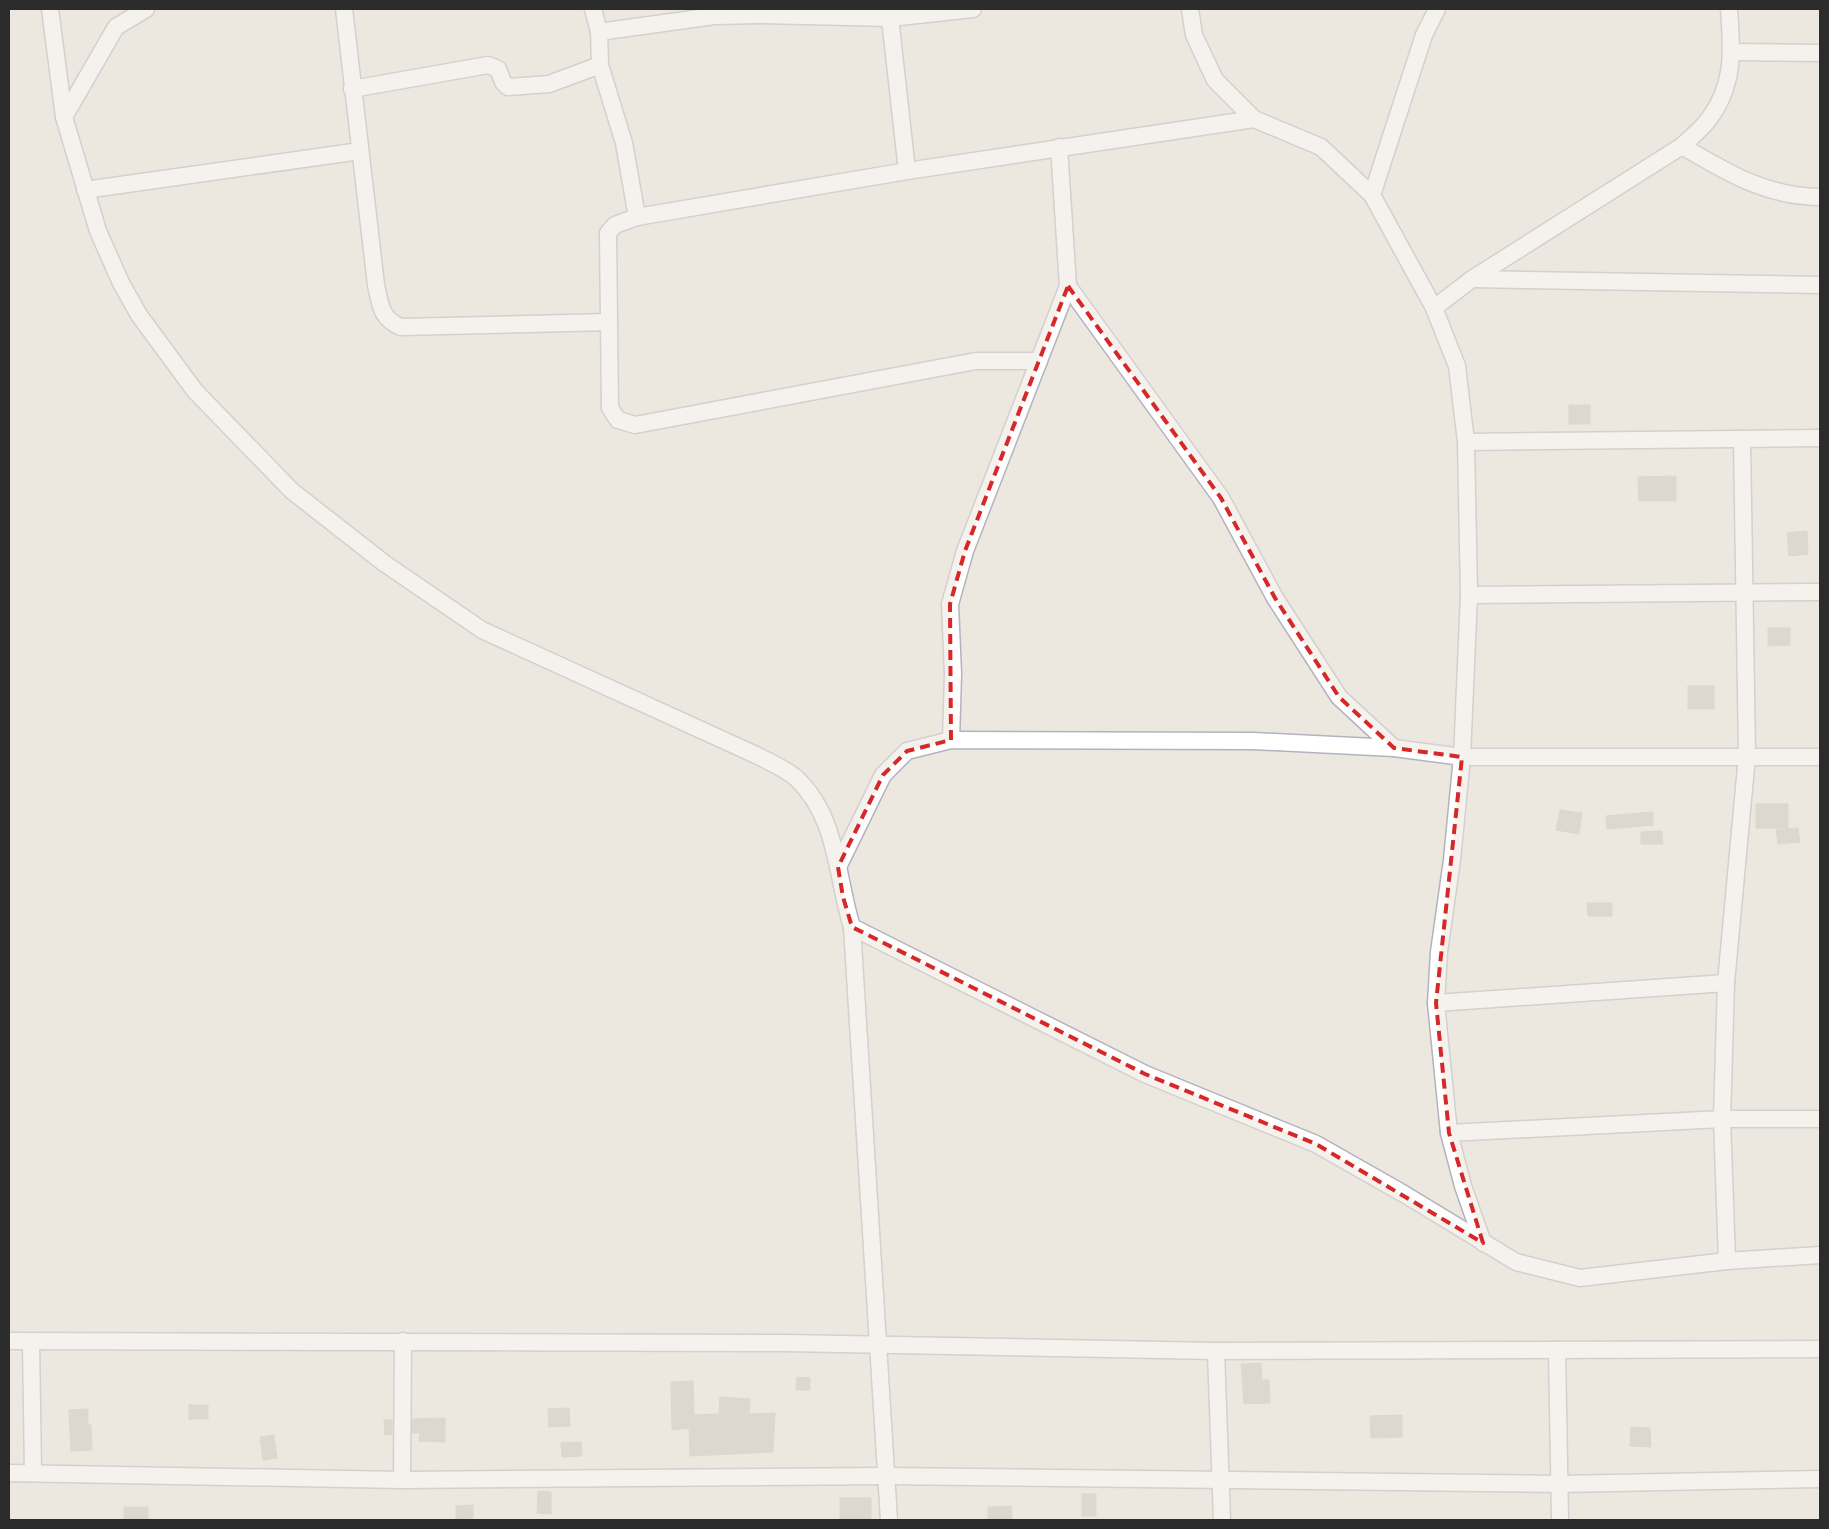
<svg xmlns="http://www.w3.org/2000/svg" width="1829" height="1529" viewBox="0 0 1829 1529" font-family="Poppins,sans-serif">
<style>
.building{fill:#c8c6bd;stroke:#c8c4b9}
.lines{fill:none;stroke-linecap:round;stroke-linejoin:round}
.minor-casing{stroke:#b2b3be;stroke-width:19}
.minor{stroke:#fff;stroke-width:16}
.marked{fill:none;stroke:#d62828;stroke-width:4;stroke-dasharray:10 6;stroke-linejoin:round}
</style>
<rect width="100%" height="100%" fill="#ece8df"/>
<!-- building -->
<g class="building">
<rect x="1569" y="405" width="21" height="19"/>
<path d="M1676,476v25h-37l-1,-24z"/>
<path d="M1807,531l1,23 -19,2 -2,-23z"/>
<path d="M1768,628h22v17l-22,1z"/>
<rect x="1688" y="686" width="26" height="23"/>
<rect x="1756" y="804" width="32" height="24"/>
<path d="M1560,810l22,3 -3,21 -23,-4z"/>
<path d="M1653,812v13l-46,4 -1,-13z"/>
<path d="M1798,828l2,14 -22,2 -2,-14z"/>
<path d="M1662,831l1,13h-22v-12z"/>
<path d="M1587,903h25v13h-24z"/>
<path d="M1261,1363l1,17h7l1,23 -26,1 -3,-40z"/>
<path d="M797,1377l13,1v12h-14z"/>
<path d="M693,1381l1,34 25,-1 1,-17 30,2 -1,15 26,-1 -2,39 -83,4 -1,-28 -17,2 -1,-48z"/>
<rect x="189" y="1405" width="19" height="14"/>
<path d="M569,1408l1,18 -21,1 -1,-18z"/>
<path d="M88,1409v16h3l1,25 -21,1 -2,-41z"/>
<path d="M1402,1415v22l-31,1 -1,-22z"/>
<path d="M445,1418v24l-26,-1 1,-8h-8v-14z"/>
<path d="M384,1420h8v14l-7,1z"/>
<path d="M1631,1427l19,1 1,19 -21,-1z"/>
<path d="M274,1435l3,23 -14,2 -3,-23z"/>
<path d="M581,1442l1,14 -20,1 -1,-14z"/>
<path d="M538,1491l13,1v22l-14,-1z"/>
<rect x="1082" y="1494" width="14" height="22"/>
<rect x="840" y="1498" width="31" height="22"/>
<path d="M473,1505v13l-17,1v-13z"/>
<path d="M1011,1506l1,14h-24v-13z"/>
<rect x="124" y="1507" width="24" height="13"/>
</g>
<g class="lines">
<!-- minor casing -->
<g class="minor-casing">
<g id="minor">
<path d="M50,9l14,108 34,114 23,52 18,32 56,76 97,100 92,72 98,67 274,125c13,7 29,13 40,23 42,39 40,98 56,149l293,147 171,70 88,50 112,68 64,16 147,-17 93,-6"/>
<path d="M344,9l32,276c4,19 5,34 25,42l208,-5"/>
<path d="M593,9l6,23 1,33 24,78 13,74"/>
<path d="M889,9l18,162"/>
<path d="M1190,9l4,26 21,45 39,39 67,28 51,48 62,113 23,58 9,76 3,153 -7,162 -10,103 -13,92 -3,51 13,130 14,53 20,57"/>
<path d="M599,32l115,-16 47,-1 129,3 83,-9"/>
<path d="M1732,52l88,1"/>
<path d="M352,89l136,-24 10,4 5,13 5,5 41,-3 51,-19"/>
<path d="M64,117l52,-90 30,-18"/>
<path d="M1682,146c44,26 85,51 138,51"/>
<path d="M85,190l275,-39"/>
<path d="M1372,195l52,-160 13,-26"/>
<path d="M1472,279l348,6"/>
<path d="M1068,286l153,212 54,100 64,99 55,51"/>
<path d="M1434,308l38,-29 210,-133c8,-8 20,-17 27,-27 26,-35 23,-69 20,-110"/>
<path d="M1039,361h-63l-341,64 -17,-5 -8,-12 -2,-175 7,-8 22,-8 270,-46 347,-52"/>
<path d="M1466,442l354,-4"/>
<path d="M1469,595l351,-3"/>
<path d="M951,740l2,-66 -3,-70 15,-53 103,-265 -9,-139"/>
<path d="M838,867l45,-92 24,-24 44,-11 302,1 141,7 68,9h358"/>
<path d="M852,927l37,593"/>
<path d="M1726,983l21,-227 -5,-317"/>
<path d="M1436,1003l290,-20 -4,136 5,142"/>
<path d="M1449,1133l273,-14h98"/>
<path d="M9,1341l777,2 430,8 604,-2"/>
<path d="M31,1342l2,131"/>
<path d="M1557,1350l3,170"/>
<path d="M1216,1351l6,169"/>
<path d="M9,1473l393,7 484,-4 674,8 260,-5"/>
<path d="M402,1480l1,-139"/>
</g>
</g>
<!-- minor -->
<use href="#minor" class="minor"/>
</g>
<!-- marked area -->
<path d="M0 0H1829V1529H0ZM1068,286l153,212 54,100 64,99 55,51 68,9 -26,246 13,130 34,110 -167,-99 -171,-70 -293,-147 -9,-30 -5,-30 45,-92 24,-24 44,-11 -1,-136 15,-53z" fill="#ece8df" fill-opacity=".55" fill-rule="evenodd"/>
<path class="marked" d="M1068,286l153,212 54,100 64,99 55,51 68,9 -26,246 13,130 34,110 -167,-99 -171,-70 -293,-147 -9,-30 -5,-30 45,-92 24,-24 44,-11 -1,-136 15,-53z"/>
<!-- border -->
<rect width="1829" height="1529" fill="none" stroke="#2c2c2c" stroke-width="20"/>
</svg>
